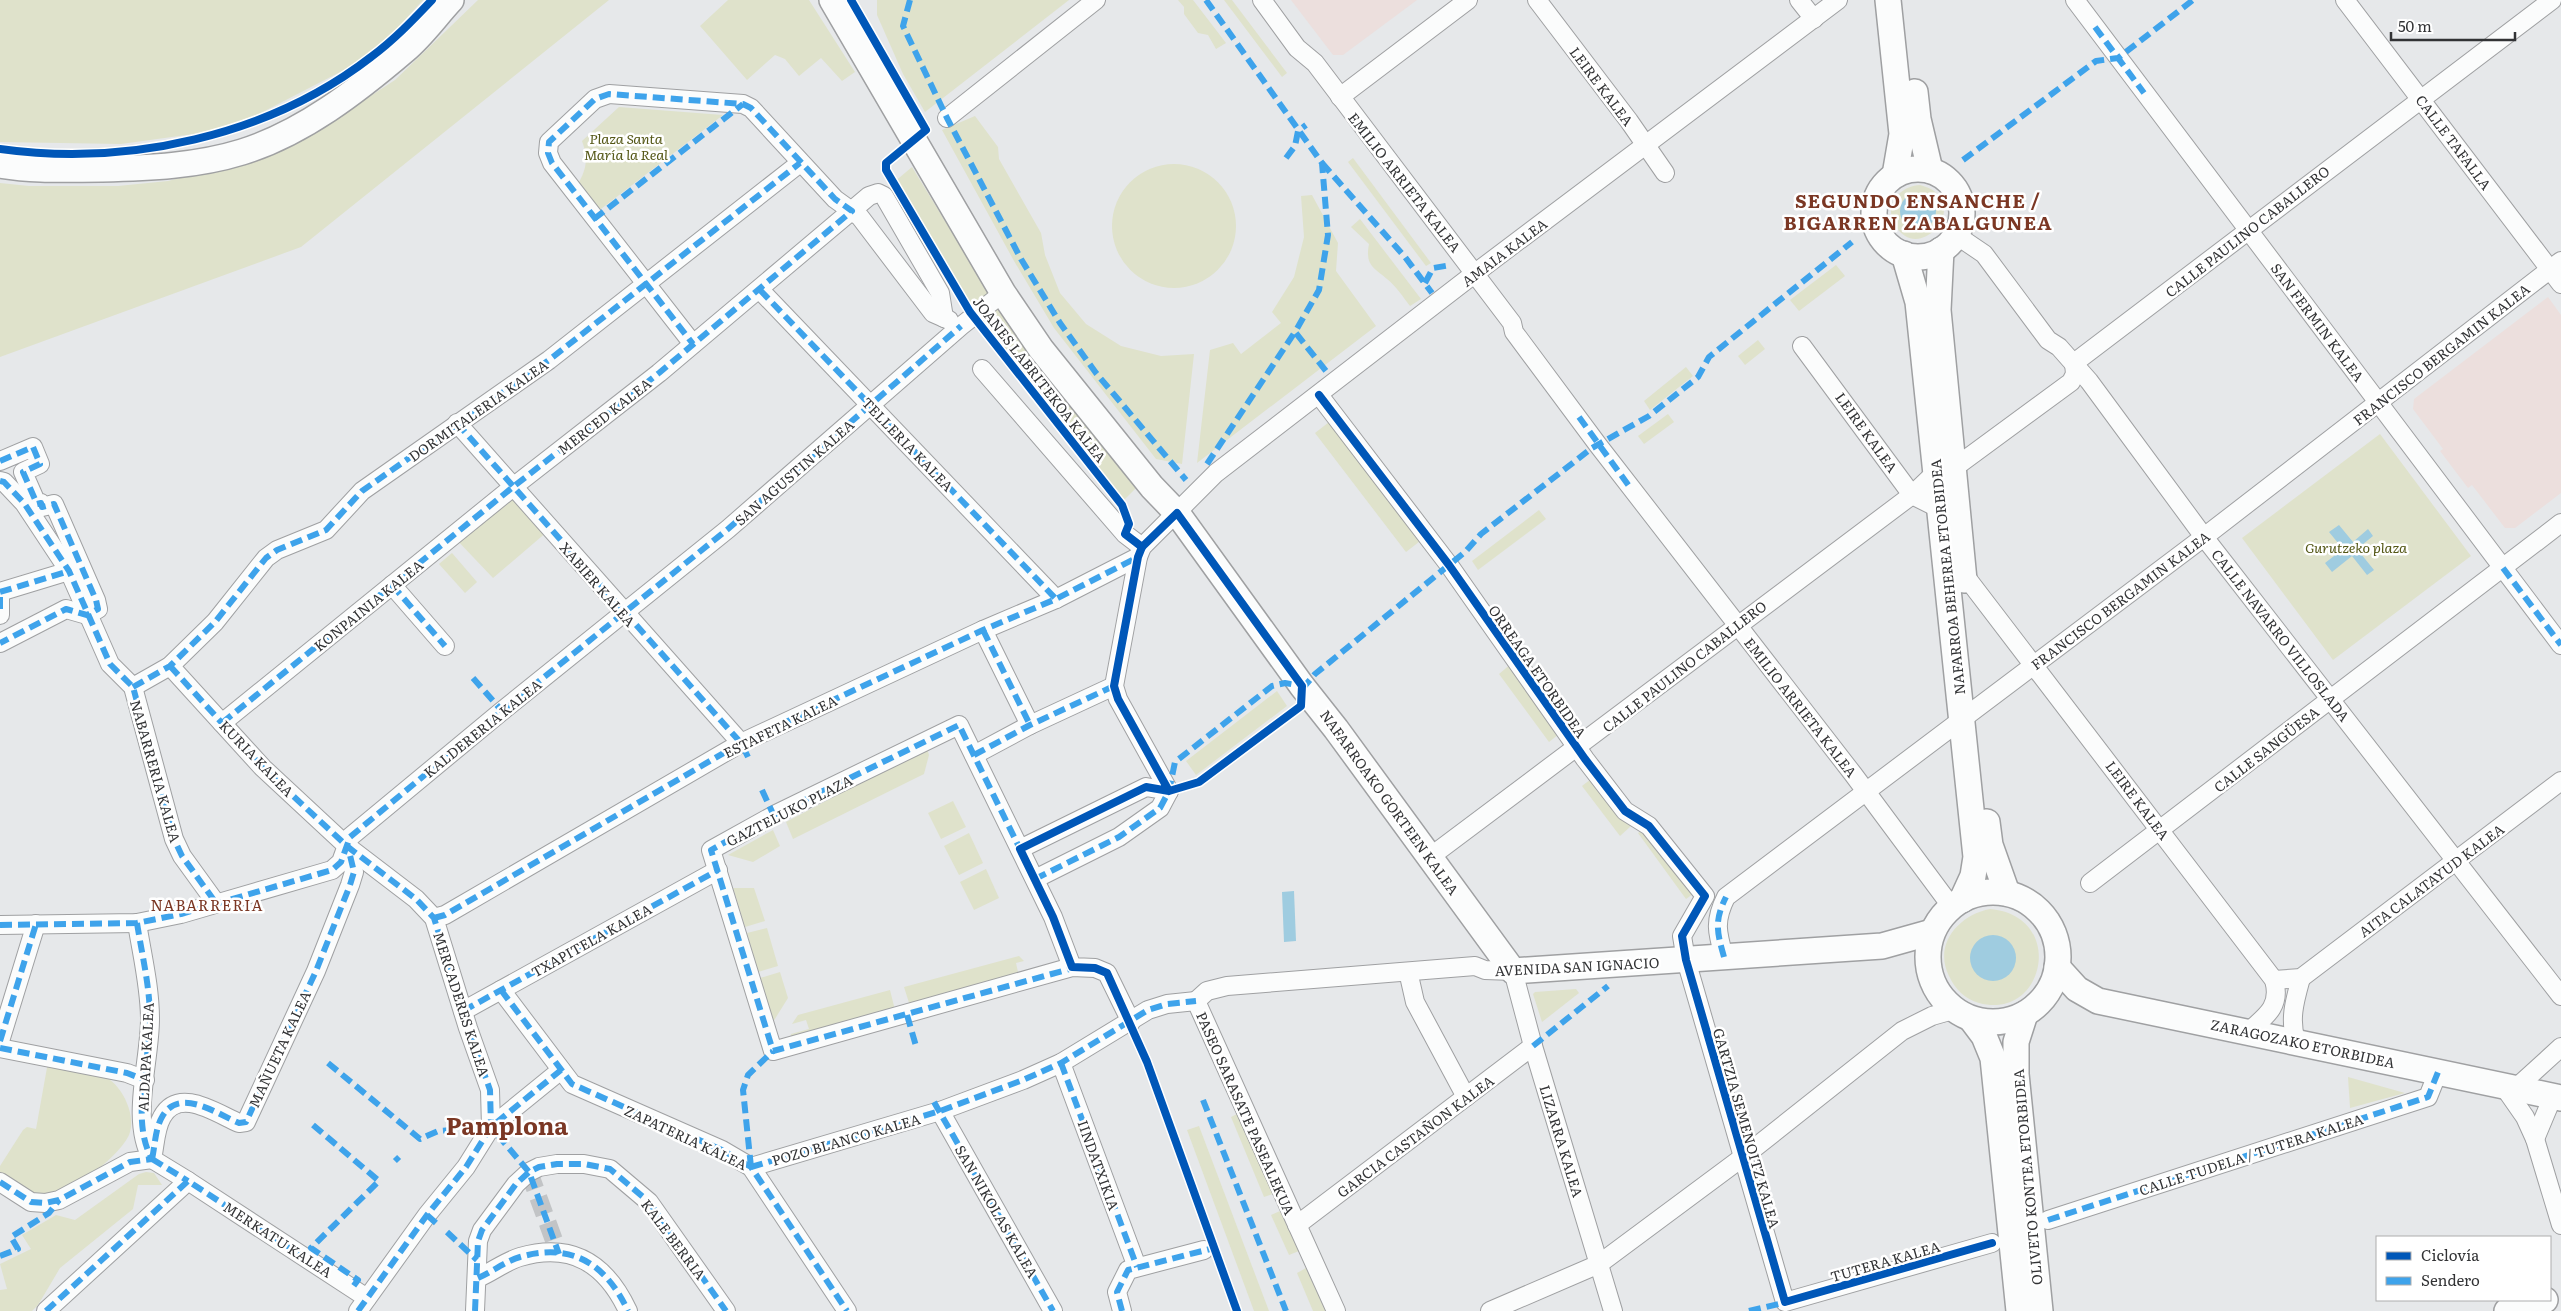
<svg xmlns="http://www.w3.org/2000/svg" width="2561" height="1311" viewBox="0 0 2561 1311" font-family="Literata,serif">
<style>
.education{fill:#ecdfdd}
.green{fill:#dfe2cb;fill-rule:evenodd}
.water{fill:#9fcce0}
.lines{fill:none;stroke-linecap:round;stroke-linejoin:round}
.street-tunnel{stroke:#c2c4c6;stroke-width:18;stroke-dasharray:18 9;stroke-linecap:butt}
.street-casing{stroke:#9fa0a2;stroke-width:20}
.secondary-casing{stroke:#9fa0a2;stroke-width:28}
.street{stroke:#fbfcfc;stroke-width:18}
.secondary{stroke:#fbfcfc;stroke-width:25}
.quiet{stroke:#3ea3eb;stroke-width:6;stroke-dasharray:12 6;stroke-linecap:butt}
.cycleway-casing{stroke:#fff;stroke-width:11}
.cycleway{stroke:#0057b8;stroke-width:8}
.labels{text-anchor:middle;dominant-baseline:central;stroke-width:5;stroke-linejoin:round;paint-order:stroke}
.street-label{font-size:14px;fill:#323335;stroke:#fff}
.park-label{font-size:14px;font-style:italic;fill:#545716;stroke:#fff}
.neighbourhood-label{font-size:15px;letter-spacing:1px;fill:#7b3724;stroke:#fff}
.district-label{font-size:19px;font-weight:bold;letter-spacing:1px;fill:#7b3724;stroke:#fff}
.town-label{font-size:24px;font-weight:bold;fill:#7b3724;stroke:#fff}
</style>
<rect width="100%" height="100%" fill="#e6e8ea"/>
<!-- education -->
<g class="education">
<path d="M1291,0h126l-74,55h-10z"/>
<path d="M2548,297l13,18v178l-46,35h-10l-33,-43 -4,3 -28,-37 3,-2 -30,-40 1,-10z"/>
</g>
<!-- green -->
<g class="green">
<path d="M0,0h423l-50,55 -143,74 -109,15 -121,-2z"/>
<path d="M478,0h131l-308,247 -301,110v-174l29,3h89l50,-5 71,-18 79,-33 77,-50z"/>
<path d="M728,0h81l46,72 -13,9 -21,-23 -22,18 -14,-17 -10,-4 -28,25 -47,-54z"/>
<path d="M877,0h192l-144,112 -22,-38 -26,-59z"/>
<path d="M1178,0h15l33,43 -10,6 -8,-14 -10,-2 -14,-19v-7z"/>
<path d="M1224,0h8l55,73 -5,4z"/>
<path d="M619,107l104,8 -126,97 -20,-26c9,-16 12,-26 5,-45z"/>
<path d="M975,116l23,31 1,12 42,74 4,22 15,38 26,31 35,22 40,10 33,-2 -12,110 -26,-5 -102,-131 -40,-67 -72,-131z"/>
<path d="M1353,158l78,105 -5,3 -78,-104z"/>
<circle cx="1174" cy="226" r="62"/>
<path d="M912,167l85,139 140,181 -15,15 -156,-201 -73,-118z"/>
<path d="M1920,185c56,14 0,83 -25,40 -12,-20 5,-39 25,-40zM1913,193h8l8,3v29c-9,4 -14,4 -22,0z"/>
<path d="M1312,195l26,48 -2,28 40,55 -179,137 13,-113 23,-7 8,11 40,-31 -9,-11 22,-35 10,-40 -3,-41z"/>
<path d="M1360,219l61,80 -11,7c-7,-9 -14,-20 -23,-27 -14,-12 -22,-14 -18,-35l-18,-17z"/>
<path d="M1836,265l9,11 -46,35 -9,-11z"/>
<path d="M1758,340l7,9 -20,16 -7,-9z"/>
<path d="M1686,367l7,9 -43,34 -6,-9z"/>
<path d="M1668,414l6,8 -30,22 -6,-8z"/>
<path d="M1333,419l91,119 -18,14 -91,-119z"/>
<path d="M2380,434l91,122 -138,104 -91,-122z"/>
<path d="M513,491l35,40 -55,47 -39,-41z"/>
<path d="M1539,510l7,9 -68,51 -6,-9z"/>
<path d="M452,553l25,29 -12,11 -26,-29z"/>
<path d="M1512,663l51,68 -14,11 -50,-68z"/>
<path d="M1277,691l10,15 -91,69 -10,-14z"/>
<path d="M927,748l2,7 -5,19 -131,65 -7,-17z"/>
<path d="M1595,776l36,50 -11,10 -38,-50z"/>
<path d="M953,801l13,26 -25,12 -13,-26z"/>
<path d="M1646,828l47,66 -7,5 -48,-66z"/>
<path d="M773,830l7,16 -27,16 -25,-7z"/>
<path d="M969,833l14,30 -24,12 -15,-29z"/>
<path d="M986,869l13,29 -25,12 -14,-28z"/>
<path d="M754,888l11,33 -20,6 -12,-39z"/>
<path d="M1990,909c77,7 55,112 -11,94 -14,-4 -24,-14 -30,-27 -16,-32 10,-61 41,-67z"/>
<path d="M767,928l11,38 -20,6 -11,-39z"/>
<path d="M1019,956l5,5 -8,2 2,9 19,-5 -2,5 -125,34 -6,-19z"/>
<path d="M780,972l8,26 -15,24 -13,-44z"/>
<path d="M1576,989l3,4 -37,29 -9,-28 2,-2z"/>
<path d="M890,990l5,20 -105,29 1,-5 18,-5 -3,-9 -14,4 6,-9z"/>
<path d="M48,1062c19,4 42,6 59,16 16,9 30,39 22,57 -10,22 -60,61 -85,60 -17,0 -30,-12 -44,-21v-8l23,-36 4,-3 9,2z"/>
<path d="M2348,1077l57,16 -55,15z"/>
<path d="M1237,1114l36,80 -9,3 -33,-80z"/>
<path d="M1199,1126l70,185h-15l-67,-181z"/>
<path d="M146,1172l8,1 8,12h-24l-5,24 -73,59 -22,37 -6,6h-32v-21l7,-1 -7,-25 31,-15 -9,-14 34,-20 19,5 64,-46z"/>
<path d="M1280,1211l19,40 -10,4 -18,-40z"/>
<path d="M1306,1268l20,43h-13l-16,-38z"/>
</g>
<!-- water -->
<g class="water">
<circle cx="1918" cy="211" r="18"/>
<path d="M2339,525l14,17 15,-13 5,7 -16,13 17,21 -7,5 -15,-19 -20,16 -7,-9 18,-14 -14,-17z"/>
<path d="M1294,891l2,50 -12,1 -2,-50z"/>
<circle cx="1993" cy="958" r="23"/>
</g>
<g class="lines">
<!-- street-tunnel -->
<path class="street-tunnel" d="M529,1172l30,82"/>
<!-- street casing -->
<g class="street-casing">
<g id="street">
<path d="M1262,0l35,48 18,15 197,260 2,9 84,113 255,329 98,132"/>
<path d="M1537,0l92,121 36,52"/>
<path d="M1799,0l15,19"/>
<path d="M2075,0l486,645"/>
<path d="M2345,0l216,284"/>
<path d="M1340,97l128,-97"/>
<path d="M947,118l149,-118"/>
<path d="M1956,235l28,19 64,86 11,7 30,34 115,156 357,459"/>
<path d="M760,290l296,309"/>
<path d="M693,344l-141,-181 -4,-10 1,-11 46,-43 14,-5 134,10 8,4 84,91 25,18 73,96 16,7"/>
<path d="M1802,346l110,149 28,14"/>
<path d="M2074,363l478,-363"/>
<path d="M982,369l143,165 17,13"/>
<path d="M1319,395l130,170 136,194 40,52 24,15 56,70 -23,40 4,24 99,342 207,-59"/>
<path d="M457,423l284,320"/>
<path d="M0,461l33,-14 7,17 -17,8 14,32 4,-1 1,4 12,-3 42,96 2,9 -11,6 -21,-6 -66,34"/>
<path d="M1954,468l117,-86 4,-8 -1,-11"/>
<path d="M0,481l4,1 20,21 45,68 41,93 23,23 41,152 8,17 34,47"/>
<path d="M1963,573l311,407c7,25 -6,35 -25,51"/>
<path d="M392,585l53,61"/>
<path d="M0,592l69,-21"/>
<path d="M0,597v18"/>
<path d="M983,630l47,95"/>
<path d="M170,666l93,102 85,79 68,52 18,19 34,110 22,62 1,37"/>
<path d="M133,687l37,-21 45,-44 51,-64 11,-8 49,-20 36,-39 187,-131 251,-197"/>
<path d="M222,723l291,-236 146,-114 210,-177 9,-3 6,3 56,97 4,25"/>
<path d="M974,755l56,-30 84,-39"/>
<path d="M1169,791l-51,-92 -4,-13 24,-129 4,-10 74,-74 258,-199 364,-274"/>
<path d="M1020,849l126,-62 23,4"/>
<path d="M1430,857l482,-362 24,-23"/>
<path d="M1035,879l84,-42 41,-29 9,-17"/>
<path d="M2090,883l471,-360"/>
<path d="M434,918l11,-3 296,-172 242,-113 73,-31 82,-42"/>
<path d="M137,923c5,32 13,64 13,96 0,43 -20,101 2,140"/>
<path d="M0,925l137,-2 44,-9 151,-44 9,-8 9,-25 152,-126 226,-182 233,-203 42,-33"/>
<path d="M1724,957c-7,-25 -10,-36 2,-60l478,-360 357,-276"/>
<path d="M1072,967l-19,-50 -94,-192 -183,89 -65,36 62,201 299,-84 23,1 12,5 24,49"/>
<path d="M1410,980l5,22 51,95"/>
<path d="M2274,980l27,-2 260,-197"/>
<path d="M501,990l71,94 150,66 29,17 96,144"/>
<path d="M1196,1001l11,-10 20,-5 248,-20 10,4 28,1 20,75 80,265"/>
<path d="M1196,1001l140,310"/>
<path d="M463,1011l255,-141"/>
<path d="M0,1041l36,-117"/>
<path d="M2296,1041c-7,-22 -1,-41 5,-63"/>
<path d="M0,1048l127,25 18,7"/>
<path d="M1061,1063l76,204"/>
<path d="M2502,1084l23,33 10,22 26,86"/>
<path d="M2516,1088l45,-41"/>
<path d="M940,1111l113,200"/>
<path d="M2535,1139l18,-43"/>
<path d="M152,1159c3,-13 3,-30 10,-42 17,-31 55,-3 77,6l7,-1 70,-151 34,-86 4,-13 -6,-25"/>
<path d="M152,1159l36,22"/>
<path d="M751,1167l189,-56 83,-31 38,-17 87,-53 19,-6 29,-3"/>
<path d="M0,1182l31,20 14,1 14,-3 71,-38 22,-3"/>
<path d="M2048,1220l380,-123 10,-25"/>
<path d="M1297,1225l236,-179"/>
<path d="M478,1278c14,-6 28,-17 42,-21 52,-15 86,7 108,54"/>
<path d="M46,1311l142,-130 179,117"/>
<path d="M358,1311l69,-96 39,-48 25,-40 70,-57"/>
<path d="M475,1311l3,-70 4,-11 34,-46 13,-12 10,-5 18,-3h27l26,5 39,33 77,109"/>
<path d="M1122,1311l-5,-19 11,-22 76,-20"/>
<path d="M1490,1311l109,-47 144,-107 159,-126 30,-15 21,-6"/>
</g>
</g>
<!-- secondary casing -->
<g class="secondary-casing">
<g id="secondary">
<path d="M832,0l171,293 38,56 111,138 25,26 125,173 34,43 177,242 369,-25 50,-14"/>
<path d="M1888,0l14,134 -7,41"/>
<path d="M1915,92l3,27 12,51"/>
<path d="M0,165c34,6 68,4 102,4 47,-1 95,-3 140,-17 61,-19 115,-61 163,-102 17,-14 31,-34 46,-50"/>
<circle cx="1918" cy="213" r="44"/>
<path d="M1941,250l-3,60 26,270"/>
<path d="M1904,254l14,48 58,555 -3,19 -11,24"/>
<path d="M1987,822l3,23 17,48"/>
<circle cx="1993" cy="957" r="65"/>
<path d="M2057,967l20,22 21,12 463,97"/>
<path d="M2025,1014l-9,28v32l24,237"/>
<path d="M1972,1020l12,16 9,22 26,253"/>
<path d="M2507,1311l38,-11"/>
</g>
</g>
<!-- street -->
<use href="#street" class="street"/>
<!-- secondary -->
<use href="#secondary" class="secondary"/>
<!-- quiet -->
<g class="quiet">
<path d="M910,0l-7,26 44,92 74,141 39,64 36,50 90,107"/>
<path d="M1206,0l116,163 6,72 -9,55 -24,42 31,39"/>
<path d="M2095,27l49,66"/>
<path d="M1286,158l9,-12 3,-15 8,-6"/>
<path d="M1963,160l133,-99 22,-3 75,-58"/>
<path d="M1322,163l83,94 27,36"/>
<path d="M594,219l149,-115"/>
<path d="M1425,283l8,-15 18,-3"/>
<path d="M760,290l296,309"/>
<path d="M1579,417l50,69"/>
<path d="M457,423l284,320 7,14"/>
<path d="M0,461l33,-14 7,17 -17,8 14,32 4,-1 1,4 12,-3 42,96 2,9 -11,6 -21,-6 -66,34"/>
<path d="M1207,464l88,-132"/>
<path d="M0,481l4,1 20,21 45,68 41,93 23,23 41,152 8,17 34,47"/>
<path d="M2503,568l58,77"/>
<path d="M392,585l53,61"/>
<path d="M0,592l69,-21"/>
<path d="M0,597v18"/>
<path d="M983,630l47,95"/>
<path d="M170,666l93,102 85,79 68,52 18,19 34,110 22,62 1,37 38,45 30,82"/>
<path d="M473,678l29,33"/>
<path d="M133,687l37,-21 45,-44 51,-64 11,-8 49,-20 36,-39 187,-131 251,-197"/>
<path d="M1302,689l13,-15 150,-122 16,-18 111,-86 57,-32 49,-39 11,-20 143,-115"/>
<path d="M222,723l291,-236 146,-114 193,-162 -17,-12 -84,-91 -8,-4 -134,-10 -14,5 -46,43 -1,11 4,10 141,181"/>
<path d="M974,755l56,-30 84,-39"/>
<path d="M762,790l12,26"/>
<path d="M1022,853l-63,-128 -183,89 -65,36 62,201 304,-84"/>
<path d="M1035,879l84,-42 41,-29 9,-17 6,-29 97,-76 13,-3 17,3"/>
<path d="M434,918l11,-3 296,-172 242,-113 73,-31 82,-42"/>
<path d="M137,923c5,32 13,64 13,96 0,43 -20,101 2,140"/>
<path d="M0,925l137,-2 44,-9 151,-44 9,-8 9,-25 152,-126 226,-182 233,-203"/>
<path d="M1724,957c-7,-25 -10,-36 2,-60"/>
<path d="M501,990l71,94 150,66 29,17 96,144"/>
<path d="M463,1011l255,-141"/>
<path d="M907,1015l9,31"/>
<path d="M0,1041l36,-117"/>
<path d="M1533,1046l75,-60"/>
<path d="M0,1048l127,25 18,7"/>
<path d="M328,1063l92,76 18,-8 53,-4"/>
<path d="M1061,1063l76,204"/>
<path d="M1203,1100l83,211"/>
<path d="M934,1102l119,209"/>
<path d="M313,1125l66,56 -68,67 47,32 -6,8"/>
<path d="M395,1157l4,4"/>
<path d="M152,1159c3,-13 3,-30 10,-42 17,-31 55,-3 77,6l7,-1 70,-151 34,-86 4,-13 -6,-25"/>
<path d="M152,1159l36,22"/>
<path d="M751,1167l189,-56 83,-31 38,-17 87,-53 19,-6 29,-3"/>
<path d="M751,1167l-8,-77 5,-15 25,-24"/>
<path d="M0,1182l31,20 14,1 14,-3 71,-38 22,-3"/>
<path d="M427,1215l10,9"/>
<path d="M2048,1220l380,-123 10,-25"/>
<path d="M447,1232l30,28"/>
<path d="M0,1256l18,-7 -7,-12 38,-24 10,-13"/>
<path d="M478,1278c14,-6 28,-17 42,-21 52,-15 86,7 108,54"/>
<path d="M46,1311l142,-130 115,75"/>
<path d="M358,1311l69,-96 39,-48 25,-40 70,-57"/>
<path d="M475,1311l3,-70 4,-11 34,-46 13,-12 10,-5 18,-3h27l26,5 39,33 77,109"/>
<path d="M1122,1311l-5,-19 11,-22 86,-22"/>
<path d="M1749,1311l38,-9"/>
</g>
<!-- cycleway casing -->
<g class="cycleway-casing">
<g id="cycleway">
<path d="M851,0l75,130 -40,33v7l84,142 152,193 7,19 -4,10 17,13"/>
<path d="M0,149c127,18 269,-13 371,-92 23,-17 42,-37 61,-57"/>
<path d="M1319,395l130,170 136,194 40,52 24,15 56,70 -23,40 4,24 99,342 207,-59"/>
<path d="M1169,791l-51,-92 -4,-13 24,-129 4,-10 35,-34 125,173 -1,20 -102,76 -30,9 -23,-4 -126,62 33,68 19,50 23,1 12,5 40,89 90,249"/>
</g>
</g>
<!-- cycleway -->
<use href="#cycleway" class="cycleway"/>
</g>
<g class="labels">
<!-- street labels -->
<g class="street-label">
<text transform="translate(1602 86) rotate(53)">LEIRE KALEA</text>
<text transform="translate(2454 142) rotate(53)">CALLE TAFALLA</text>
<text transform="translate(1405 182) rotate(52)">EMILIO ARRIETA KALEA</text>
<text transform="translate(2247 231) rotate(-38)">CALLE PAULINO CABALLERO</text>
<text transform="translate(1504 252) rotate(-37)">AMAIA KALEA</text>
<text transform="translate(2318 322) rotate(53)">SAN FERMIN KALEA</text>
<text transform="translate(2441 354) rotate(-38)">FRANCISCO BERGAMIN KALEA</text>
<text transform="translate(1040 379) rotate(52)">JOANES LABRITEKOA KALEA</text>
<text transform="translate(478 410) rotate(-35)">DORMITALERIA KALEA</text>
<text transform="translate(604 416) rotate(-38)">MERCED KALEA</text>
<text transform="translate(1867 432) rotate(54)">LEIRE KALEA</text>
<text transform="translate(908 444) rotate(46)">TELLERIA KALEA</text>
<text transform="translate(794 472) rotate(-41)">SAN AGUSTIN KALEA</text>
<text transform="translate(1947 577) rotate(-96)">NAFARROA BEHEREA ETORBIDEA</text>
<text transform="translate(598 584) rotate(49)">XABIER KALEA</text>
<text transform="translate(2120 600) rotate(-37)">FRANCISCO BERGAMIN KALEA</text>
<text transform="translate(368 605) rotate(-39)">KONPAINIA KALEA</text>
<text transform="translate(2281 635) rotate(52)">CALLE NAVARRO VILLOSLADA</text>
<text transform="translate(1684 666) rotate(-38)">CALLE PAULINO CABALLERO</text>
<text transform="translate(1538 671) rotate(55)">ORREAGA ETORBIDEA</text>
<text transform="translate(1801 707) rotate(52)">EMILIO ARRIETA KALEA</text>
<text transform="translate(780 726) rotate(-26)">ESTAFETA KALEA</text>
<text transform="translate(482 728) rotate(-39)">KALDERERIA KALEA</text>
<text transform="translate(2266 749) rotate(-38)">CALLE SANGÜESA</text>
<text transform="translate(257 758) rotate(46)">KURIA KALEA</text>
<text transform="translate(156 771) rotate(74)">NABARRERIA KALEA</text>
<text transform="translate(2138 800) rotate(53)">LEIRE KALEA</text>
<text transform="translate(1390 802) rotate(54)">NAFARROAKO GORTEEN KALEA</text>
<text transform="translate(789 810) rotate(-27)">GAZTELUKO PLAZA</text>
<text transform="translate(2431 880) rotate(-37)">AITA CALATAYUD KALEA</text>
<text transform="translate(591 940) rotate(-29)">TXAPITELA KALEA</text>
<text transform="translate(1577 966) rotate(-3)">AVENIDA SAN IGNACIO</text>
<text transform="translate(462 1004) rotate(72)">MERCADERES KALEA</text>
<text transform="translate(2303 1043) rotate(12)">ZARAGOZAKO ETORBIDEA</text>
<text transform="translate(279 1049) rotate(-65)">MAÑUETA KALEA</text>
<text transform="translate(145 1057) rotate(-87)">ALDAPA KALEA</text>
<text transform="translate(1246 1113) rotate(66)">PASEO SARASATE PASEALEKUA</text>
<text transform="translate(1747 1128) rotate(74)">GARTZIA SEMENOITZ KALEA</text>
<text transform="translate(1415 1136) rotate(-37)">GARCIA CASTAÑON KALEA</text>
<text transform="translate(686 1137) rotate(25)">ZAPATERIA KALEA</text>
<text transform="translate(846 1139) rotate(-16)">POZO BLANCO KALEA</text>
<text transform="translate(1562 1141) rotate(73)">LIZARRA KALEA</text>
<text transform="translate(2251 1154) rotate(-18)">CALLE TUDELA / TUTERA KALEA</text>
<text transform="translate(1099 1165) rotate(70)">IINDATXIKIA</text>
<text transform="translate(2027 1177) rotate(-95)">OLIVETO KONTEA ETORBIDEA</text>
<text transform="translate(997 1211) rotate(60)">SAN NIKOLAS KALEA</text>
<text transform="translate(278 1239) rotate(33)">MERKATU KALEA</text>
<text transform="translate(674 1239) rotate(53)">KALE BERRIA</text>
<text transform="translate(1885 1261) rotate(-16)">TUTERA KALEA</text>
</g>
<!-- park labels -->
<g class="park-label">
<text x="626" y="138">Plaza Santa<tspan x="626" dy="16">María la Real</tspan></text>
<text x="2356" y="547">Gurutzeko plaza</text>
</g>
<!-- neighbourhood labels -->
<g class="neighbourhood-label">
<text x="207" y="904">NABARRERIA</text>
</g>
<!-- district labels -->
<g class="district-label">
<text x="1918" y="200">SEGUNDO ENSANCHE /<tspan x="1918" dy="22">BIGARREN ZABALGUNEA</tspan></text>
</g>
<!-- town labels -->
<g class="town-label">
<text x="507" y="1124">Pamplona</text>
</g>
</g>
<!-- legend -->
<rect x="2376" y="1236" width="175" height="65" fill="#ffffff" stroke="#adadae"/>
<rect x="2386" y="1252" width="25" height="8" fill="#0057b8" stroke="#adadae"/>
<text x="2421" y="1261" font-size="15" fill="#323335">Ciclovía</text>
<rect x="2386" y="1277" width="25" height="8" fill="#3ea3eb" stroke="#adadae"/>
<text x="2421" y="1286" font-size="15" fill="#323335">Sendero</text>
<!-- scale -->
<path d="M2391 32v8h124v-8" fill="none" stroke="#323335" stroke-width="2.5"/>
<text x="2398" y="32" font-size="15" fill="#323335" stroke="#ffffff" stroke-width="4" paint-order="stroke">50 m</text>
</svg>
